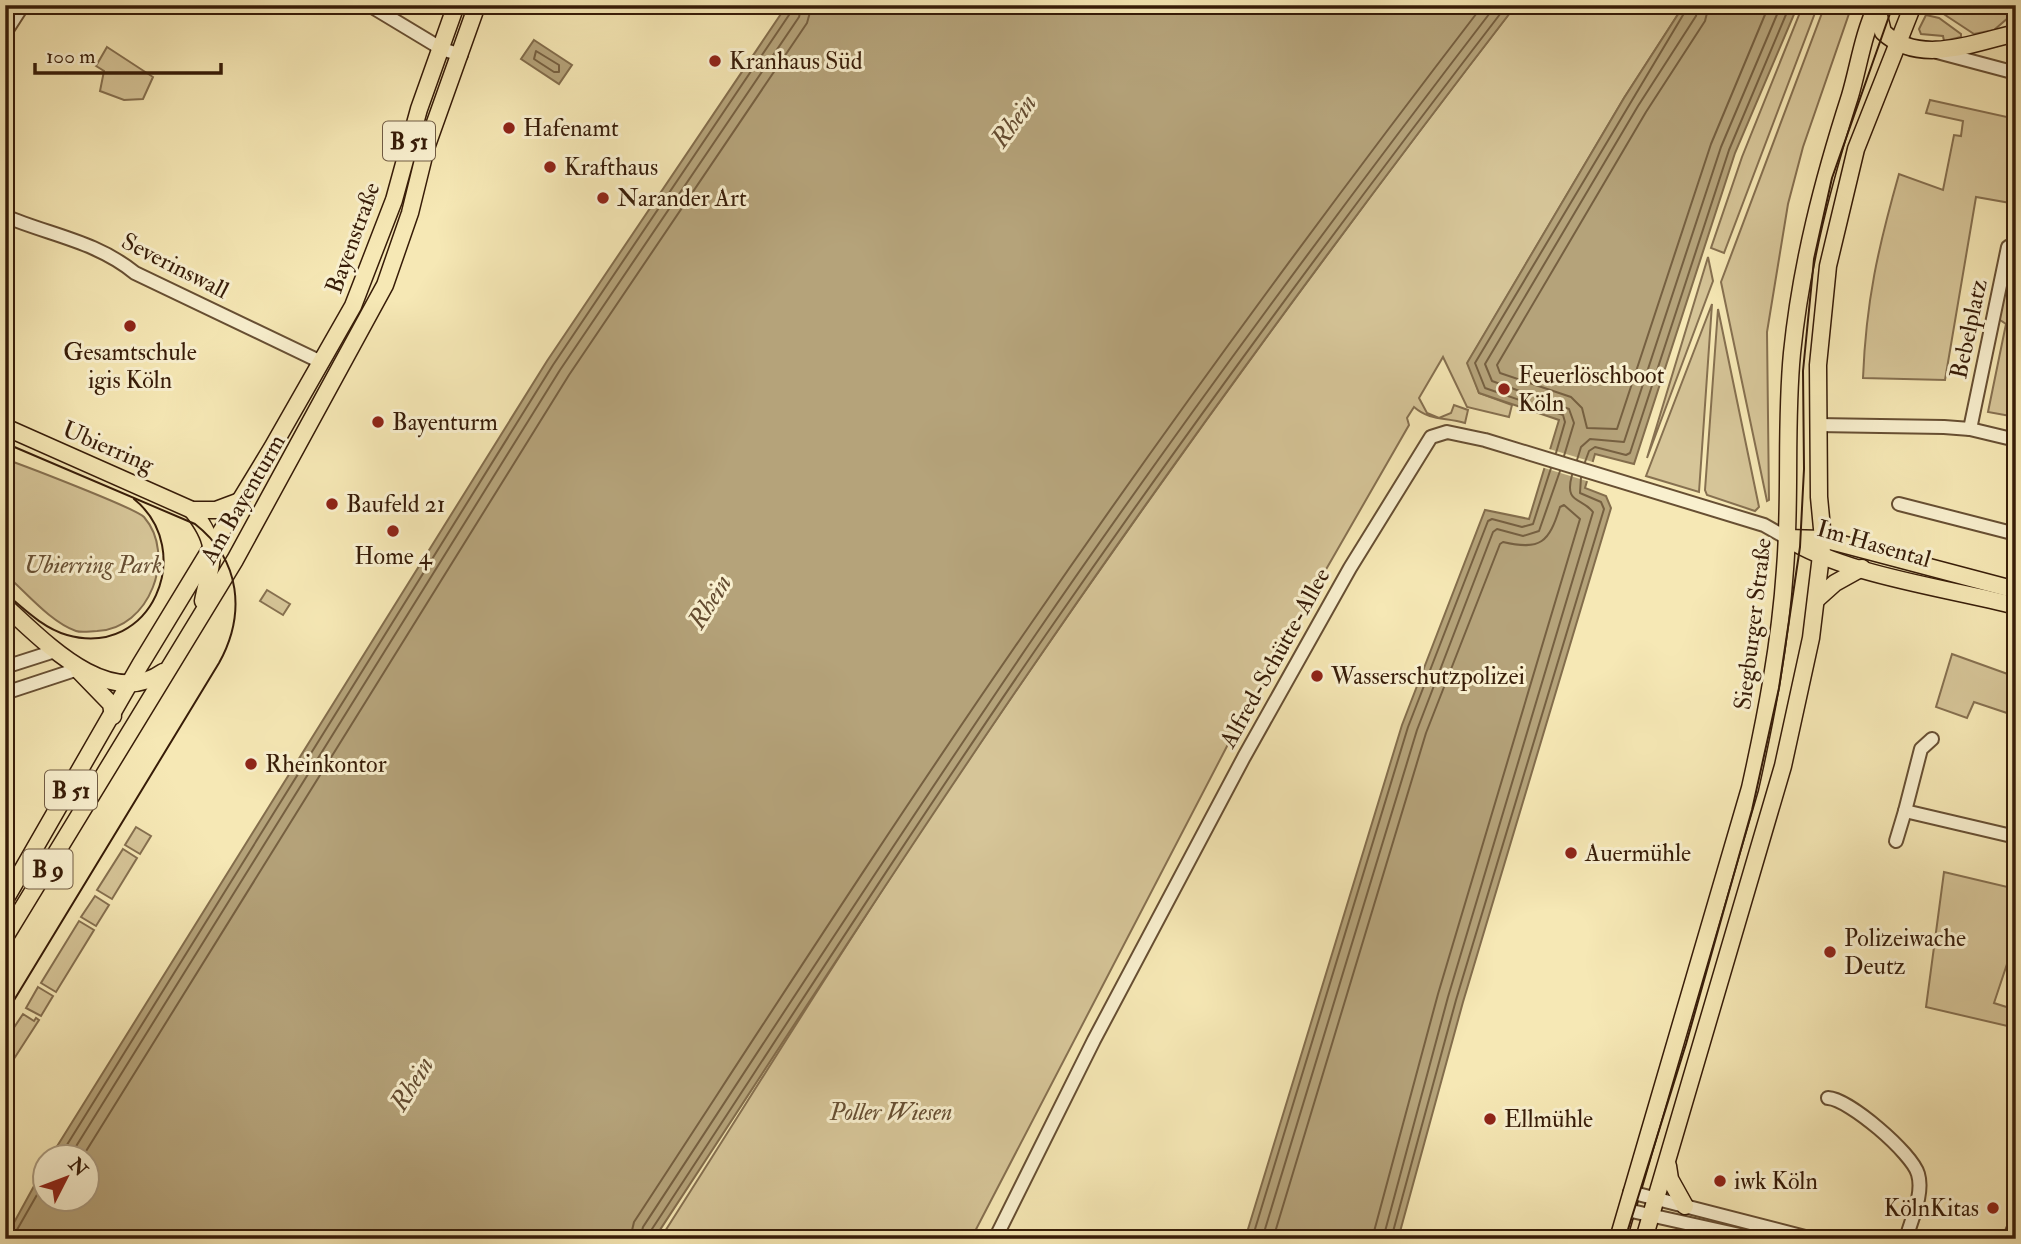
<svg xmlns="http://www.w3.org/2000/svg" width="2021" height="1244" viewBox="0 0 2021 1244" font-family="'IM FELL Double Pica',serif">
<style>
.green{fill:#d6c598;stroke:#867050;stroke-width:2}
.water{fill:#b5a37a;stroke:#836d4c;stroke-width:2}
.pier{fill:#f6e8b5}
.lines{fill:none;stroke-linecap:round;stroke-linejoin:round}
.shore{stroke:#766041;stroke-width:2}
.minor-casing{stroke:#674f33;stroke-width:16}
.major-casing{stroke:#371c08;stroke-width:19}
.minor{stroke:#f9f0cf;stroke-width:12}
.major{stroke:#f6e8b5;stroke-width:16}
.tram{stroke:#371c08;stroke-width:2}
.poi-dot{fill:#8f2418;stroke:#f9f0cf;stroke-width:2.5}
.labels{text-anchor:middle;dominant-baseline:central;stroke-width:6;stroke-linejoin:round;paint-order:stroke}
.shield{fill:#f9f0cf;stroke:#715c44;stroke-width:2}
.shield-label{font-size:23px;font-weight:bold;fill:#371c08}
.poi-label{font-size:24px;fill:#371c08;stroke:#f9f0cf;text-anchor:start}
.street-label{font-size:24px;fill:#371c08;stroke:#f9f0cf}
.park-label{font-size:24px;font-style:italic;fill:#674f33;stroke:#f9f0cf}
.water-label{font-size:26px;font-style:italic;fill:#634b30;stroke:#f9f0cf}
</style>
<rect width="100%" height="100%" fill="#f6e8b5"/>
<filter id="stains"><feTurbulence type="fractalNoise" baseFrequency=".00286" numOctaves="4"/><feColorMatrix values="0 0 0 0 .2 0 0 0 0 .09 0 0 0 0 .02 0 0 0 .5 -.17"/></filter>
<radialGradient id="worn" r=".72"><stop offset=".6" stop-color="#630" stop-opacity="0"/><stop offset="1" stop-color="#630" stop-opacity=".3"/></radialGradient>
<!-- green -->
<g class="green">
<path d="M1516,5h168l-60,93 -156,264 11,31 33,12 -3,12 -42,-10 -24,-50 -24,41 8,15 12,5 12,-5 3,-8 14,5 -3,13c-20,-6 -35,-2 -51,-16l-7,11 2,7 -158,275 -280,539h-311c92,-144 182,-290 277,-432 184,-274 378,-541 579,-802z"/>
<path d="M1803,5h15l-94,248 -13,-5 31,-91z"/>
<path d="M1825,5h27l-49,142 -15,57 -21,128 2,168 -2,1 -46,-219z"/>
<path d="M1930,5h86v6l-22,19 -20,4z"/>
<path d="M1926,15l13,3 22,16v3l-17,4 -1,-5 -22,-2 -2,-5z"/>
<path d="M107,47l46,30 -10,22 -19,1 -24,-9 4,-20 -8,-5z"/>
<path d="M1930,100l86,19v85l-40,-7 -31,183 -82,-2c3,-77 15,-130 36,-204l44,16 11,-55 7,1 2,-15 -37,-8z"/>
<path d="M2016,246v171l-28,-5 18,-88 -9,-6 14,-68z"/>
<path d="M1708,257l5,24 -66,177z"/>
<path d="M1712,304l-13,188 -53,-16z"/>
<path d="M1718,309l41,198 -4,4 -48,-16 -2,-5z"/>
<path d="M5,459c20,7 130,49 139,58 33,38 6,112 -47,114 -6,0 -15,2 -21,0 -26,-9 -51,-40 -71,-57z"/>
<path d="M267,590l23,14 -7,11 -23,-14z"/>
<path d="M1952,654l64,23v39l-42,-14 -7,16 -31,-11z"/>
<path d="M136,827l15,9 -11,18 -15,-9z"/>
<path d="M123,849l14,9 -25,41 -15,-9z"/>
<path d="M1944,872l72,17v48l-22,66 22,7v18l-90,-21z"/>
<path d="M95,896l14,9 -13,21 -15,-9z"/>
<path d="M79,921l15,9 -38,62 -15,-9z"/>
<path d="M38,987l15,9 -12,20 -15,-8z"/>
<path d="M23,1014l11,7 2,-3 3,2 -29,45 -5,-8v-16z"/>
</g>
<!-- water -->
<g class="water">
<path d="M787,5h729c-160,208 -316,419 -465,635 -136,197 -265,398 -397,599h-649l40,-73 1,32h42v-42h-37l496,-795z"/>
<path d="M1684,5h114l-63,148 -101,311 -39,-10 -10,34 21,8 5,12 -148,494 -65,237h-153l157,-514 83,-215 44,9 30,-99 -80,-27 -12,-30 157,-265z"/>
<path d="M534,40l38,25 -13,19 -38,-25z"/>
</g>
<!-- pier -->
<path class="pier" d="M1546,448l50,15 -6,19 -49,-15z"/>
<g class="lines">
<!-- shore -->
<g class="shore">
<path d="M1709,5l-4,16 -59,91 -149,253 3,8 71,24 11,11 5,20 30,1 94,-285 58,-139"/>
<path d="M536,51l23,14v7h-5l-20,-13z"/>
<path d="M1556,453l9,-31 -2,-7 -78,-27 -10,-25 214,-358"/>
<path d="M1564,456l10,-33 -5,-14 -77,-28 -7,-17 153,-258 58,-90 2,-11"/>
<path d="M1577,460l4,-13 9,-8 34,3 97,-295 60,-142"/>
<path d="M1585,462l4,-11 6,-4 31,8 4,-2 99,-303 61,-145"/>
<path d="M60,1156l493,-791 238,-353 2,-7"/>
<path d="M70,1156l490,-786 239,-353 3,-12"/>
<path d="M83,1156l486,-781 238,-352 5,-18"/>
<path d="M8,1239l6,-4 32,-56"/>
<path d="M630,1239l4,-17c131,-200 260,-401 396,-597 145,-211 297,-417 453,-620"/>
<path d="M640,1239l3,-12c130,-198 259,-397 393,-593 147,-214 302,-423 460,-629"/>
<path d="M649,1239l1,-7c131,-199 260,-400 395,-596 148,-214 303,-424 462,-631"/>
<path d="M1252,1239l156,-512 80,-206 4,-2 30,8 11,-3 18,-56"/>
<path d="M1262,1239l155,-509 76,-198 4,-3 26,7 16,-5 21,-60"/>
<path d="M1273,1239l153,-506 74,-189 3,-2c38,9 46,0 57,-35l4,-2 16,14 -142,475 -66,245"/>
<path d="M1383,1239l65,-242 145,-485c-12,-15 -29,-8 -21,-37"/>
<path d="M1391,1239l65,-239 148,-491 -3,-7 -21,-9 1,-16"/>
</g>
<!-- minor casing -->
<g class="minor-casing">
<g id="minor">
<path d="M369,5l73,44 19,6"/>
<path d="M5,33l18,-28"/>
<path d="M1937,52l79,21"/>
<path d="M5,216c44,19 91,25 130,57l186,89"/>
<path d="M1817,425l127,2 26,2 46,11"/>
<path d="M1970,429l38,-182 8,-4"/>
<path d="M1899,504l117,30"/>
<path d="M5,667l50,-16"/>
<path d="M5,693l73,-24"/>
<path d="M1932,739l-11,10 -16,62 111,26"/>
<path d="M1896,841l9,-30"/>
<path d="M1828,1098c21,1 84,55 90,76 6,20 -7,46 -12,65"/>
<path d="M1630,1192l183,47"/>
<path d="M1627,1210l131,29"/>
<path d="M995,1239l99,-199 150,-283 106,-189 81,-131 16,-5 38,8 279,85 23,13"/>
<path d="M2009,1239l7,-16"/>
</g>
</g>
<!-- major casing -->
<g class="major-casing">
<g id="major">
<path d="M1877,8l6,24c36,34 90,11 133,1"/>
<path d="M5,427l187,83h24l24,-9"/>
<path d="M192,510c30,38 19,50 11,91"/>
<path d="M1787,538c57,37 161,50 229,68"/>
<path d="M1787,538l36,1 193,51"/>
<path d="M1816,600l19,-17 27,-15"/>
<path d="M5,606c38,34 103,105 158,66"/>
<path d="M79,671l32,33 2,12"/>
<path d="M5,900l135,-235 132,-217 81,-142 41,-106 25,-91 37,-104"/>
<path d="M5,937l230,-377 150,-275 25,-72 16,-65 51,-143"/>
<path d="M1668,1166l2,13 15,27"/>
<path d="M1618,1239l132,-451c16,-72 30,-144 35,-219 6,-72 0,-144 7,-216 9,-89 31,-173 58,-257 9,-31 13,-62 27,-91"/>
<path d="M1644,1239l139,-473 28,-128 12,-99 -4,-42 -1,-132 10,-99 28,-117 57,-144"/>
</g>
</g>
<!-- minor -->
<use href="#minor" class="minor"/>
<!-- major -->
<use href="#major" class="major"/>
<!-- tram -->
<g class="tram">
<path d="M5,443l190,81c46,36 51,90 24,139l-214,352"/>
<path d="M5,593c19,16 38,35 62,42 85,24 130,-85 67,-136"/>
<path d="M1625,1239l61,-195 66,-234 27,-122 21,-141 4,-78 -1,-98 11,-112 18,-81 61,-173"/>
</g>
</g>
<!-- markers -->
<g class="poi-dot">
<circle cx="715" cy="61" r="7"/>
<circle cx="509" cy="128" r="7"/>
<circle cx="550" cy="167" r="7"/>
<circle cx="603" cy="198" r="7"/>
<circle cx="130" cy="326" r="7"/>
<circle cx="1504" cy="389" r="7"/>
<circle cx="378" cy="422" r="7"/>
<circle cx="332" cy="504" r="7"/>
<circle cx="393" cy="531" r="7"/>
<circle cx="1317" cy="676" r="7"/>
<circle cx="251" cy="764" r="7"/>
<circle cx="1571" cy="853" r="7"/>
<circle cx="1830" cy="952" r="7"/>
<circle cx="1490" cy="1119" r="7"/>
<circle cx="1720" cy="1181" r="7"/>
<circle cx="1993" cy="1208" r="7"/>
</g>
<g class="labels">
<!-- shield labels -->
<g class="shield">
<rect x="383" y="121.5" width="52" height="39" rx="5"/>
<rect x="45" y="770.5" width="52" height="39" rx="5"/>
<rect x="23.5" y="849.5" width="49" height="39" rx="5"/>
</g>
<g class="shield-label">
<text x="409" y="141">B 51</text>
<text x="71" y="790">B 51</text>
<text x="48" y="869">B 9</text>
</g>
<!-- poi labels -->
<g class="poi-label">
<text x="729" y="61">Kranhaus Süd</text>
<text x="523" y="128">Hafenamt</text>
<text x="564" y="167">Krafthaus</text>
<text x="617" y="198">Narander Art</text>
<text x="130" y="352" text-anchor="middle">Gesamtschule<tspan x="130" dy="28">igis Köln</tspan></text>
<text x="1518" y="375">Feuerlöschboot<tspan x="1518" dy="28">Köln</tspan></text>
<text x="392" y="422">Bayenturm</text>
<text x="346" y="504">Baufeld 21</text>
<text x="393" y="556" text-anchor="middle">Home 4</text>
<text x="1331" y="676">Wasserschutzpolizei</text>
<text x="265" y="764">Rheinkontor</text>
<text x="1585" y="853">Auermühle</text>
<text x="1844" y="938">Polizeiwache<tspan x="1844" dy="28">Deutz</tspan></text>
<text x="1504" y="1119">Ellmühle</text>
<text x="1734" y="1181">iwk Köln</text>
<text x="1979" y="1208" text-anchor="end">KölnKitas</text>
</g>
<!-- street labels -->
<g class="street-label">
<text transform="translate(353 238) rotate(-70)">Bayenstraße</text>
<text transform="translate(175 266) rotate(27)">Severinswall</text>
<text transform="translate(1969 329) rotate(-78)">Bebelplatz</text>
<text transform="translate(108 447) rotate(23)">Ubierring</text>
<text transform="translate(243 499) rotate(-60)">Am Bayenturm</text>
<text transform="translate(1874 544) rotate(16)">Im Hasental</text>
<text transform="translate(1753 624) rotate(-83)">Siegburger Straße</text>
<text transform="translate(1275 658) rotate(-61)">Alfred-Schütte-Allee</text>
</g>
<!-- park labels -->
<g class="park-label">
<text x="93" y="565">Ubierring Park</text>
<text x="891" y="1112">Poller Wiesen</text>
</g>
<!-- water labels -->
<g class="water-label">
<text transform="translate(1014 121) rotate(-54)">Rhein</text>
<text transform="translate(710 602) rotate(-58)">Rhein</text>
<text transform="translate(412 1084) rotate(-58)">Rhein</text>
</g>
</g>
<!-- margin -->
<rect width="2021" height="1244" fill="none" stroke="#f6e8b5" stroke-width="28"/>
<rect x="7" y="7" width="2007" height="1230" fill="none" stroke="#371c08" stroke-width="3.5"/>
<rect x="14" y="14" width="1993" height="1216" fill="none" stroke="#371c08" stroke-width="2"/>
<!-- north arrow -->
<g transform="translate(66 1178) rotate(48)"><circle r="33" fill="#f9f0cf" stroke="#ab9b7f" stroke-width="2"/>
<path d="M0-5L12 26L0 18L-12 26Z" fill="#8f2418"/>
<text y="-10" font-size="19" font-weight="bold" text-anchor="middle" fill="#371c08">N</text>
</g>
<!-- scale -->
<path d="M35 63v10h186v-10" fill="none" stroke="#371c08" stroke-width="3.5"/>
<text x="46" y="63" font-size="21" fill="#371c08" stroke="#f9f0cf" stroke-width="5" paint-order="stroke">100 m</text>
<rect width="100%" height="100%" filter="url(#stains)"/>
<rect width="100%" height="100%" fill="url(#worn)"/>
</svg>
